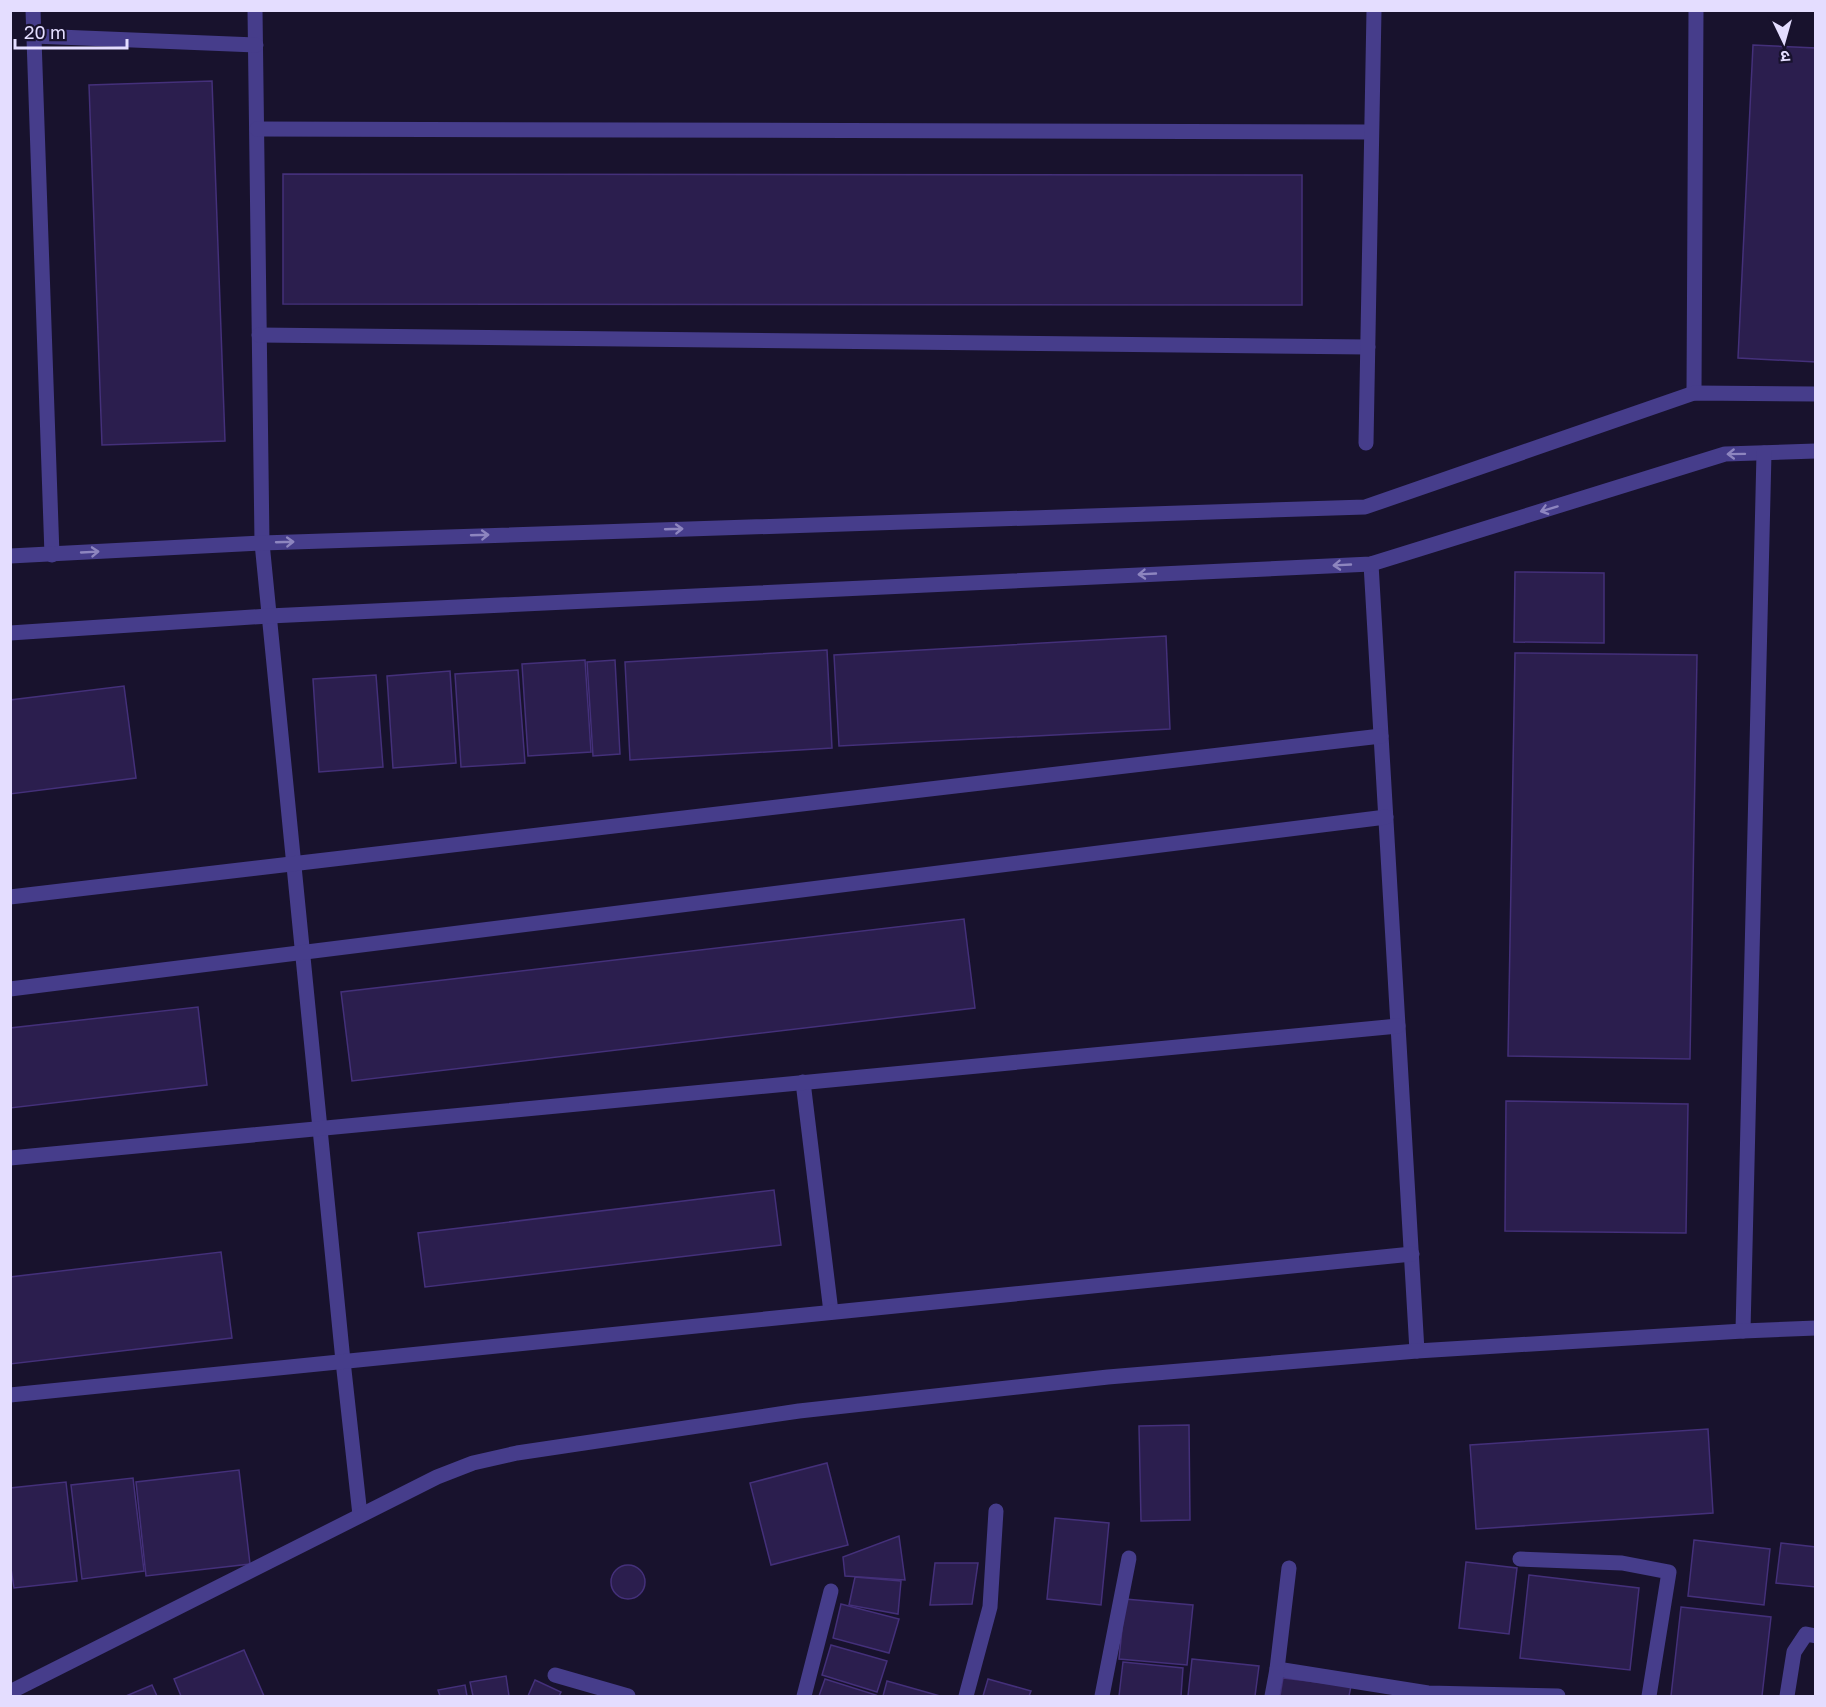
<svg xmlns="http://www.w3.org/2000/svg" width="1826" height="1707" viewBox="0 0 1826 1707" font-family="'Golos Text','Noto Sans Devanagari',sans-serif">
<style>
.building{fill:#2b1e4e;stroke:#44307a;stroke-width:1.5}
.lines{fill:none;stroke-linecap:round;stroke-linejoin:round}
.lane{stroke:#463d8b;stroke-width:15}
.street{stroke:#463d8b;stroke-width:15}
.oneway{stroke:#8d85bf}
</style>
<rect width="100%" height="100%" fill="#18122d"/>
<!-- building -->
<g class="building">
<path d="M1753,45l63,3v314l-78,-4z"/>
<path d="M212,81l13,360 -123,4 -13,-360z"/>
<path d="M283,174l1019,1v130l-1019,-1z"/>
<path d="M1515,572l89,1v70l-90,-1z"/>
<path d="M1166,636l4,93 -331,17 -5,-91z"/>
<path d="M827,650l5,98 -202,12 -5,-98z"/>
<path d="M1515,653l182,2 -7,404 -182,-3z"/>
<path d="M585,660l6,92 -63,4 -6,-92z"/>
<path d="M615,660l5,94 -27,2 -6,-94z"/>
<path d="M518,670l7,93 -64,4 -6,-93z"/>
<path d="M450,671l6,92 -63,5 -6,-92z"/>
<path d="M376,675l7,92 -64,5 -6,-93z"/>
<path d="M124,686l12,92 -126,16v-94z"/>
<path d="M964,919l11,89 -623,73 -11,-89z"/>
<path d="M198,1007l9,78 -197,23v-80z"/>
<path d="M1506,1101l182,3 -2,129 -181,-2z"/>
<path d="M774,1190l7,55 -356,42 -7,-54z"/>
<path d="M221,1252l11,86 -222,26v-87z"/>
<path d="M1189,1425l1,95 -49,1 -2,-95z"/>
<path d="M1708,1429l5,84 -237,16 -6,-84z"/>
<path d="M827,1463l21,82 -77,20 -21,-82z"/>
<path d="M239,1470l11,94 -104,12 -10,-94z"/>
<path d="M133,1478l11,93 -62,8 -11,-94z"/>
<path d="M66,1482l11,99 -63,7 -4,-26v-74z"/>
<path d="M1055,1518l54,5 -8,82 -54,-6z"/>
<path d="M899,1536l6,44 -60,-4 -2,-19z"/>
<path d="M1694,1540l76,9 -6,56 -76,-9z"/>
<path d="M1781,1543l35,4v40l-40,-4z"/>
<path d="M1466,1562l51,6 -8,66 -50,-6z"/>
<path d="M935,1563h43l-6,41 -42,1z"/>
<circle cx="628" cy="1582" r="17"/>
<path d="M1529,1575l110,13 -9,82 -110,-12z"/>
<path d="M855,1577l46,4 -3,33 -49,-9z"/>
<path d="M1125,1599l68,6 -6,60 -68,-6z"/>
<path d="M841,1604l58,15 -10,34 -56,-15z"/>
<path d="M1681,1607l90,10 -9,79h-91z"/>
<path d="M831,1645l56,16 -10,31 -55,-17z"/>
<path d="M244,1650l20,46h-83l-7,-17z"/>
<path d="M1192,1659l67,7 -4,30h-67z"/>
<path d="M1123,1662l60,6 -2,28h-62z"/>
<path d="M506,1676l3,20h-36l-3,-14z"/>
<path d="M1283,1678l68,8 -2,10h-69z"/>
<path d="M825,1679l51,16 -1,1h-56z"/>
<path d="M988,1679l43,12 -2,5h-46z"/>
<path d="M535,1680l26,12 -2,4h-31z"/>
<path d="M887,1681l53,15h-57z"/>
<path d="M152,1685l5,11h-31z"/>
<path d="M465,1685l2,11h-27l-2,-6z"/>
</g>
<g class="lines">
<!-- lane -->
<g class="lane">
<path d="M33,10l19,545"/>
<path d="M255,10l7,533 81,818 17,154"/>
<path d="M34,36l222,9"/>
<path d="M257,129l1114,3"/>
<path d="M259,335l1109,12"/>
<path d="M1694,393l2,-383"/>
<path d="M1366,443l8,-433"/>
<path d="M10,556l252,-13 1103,-36 329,-114 122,1"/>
<path d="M1371,564l46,787"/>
<path d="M10,633l259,-17 1102,-52 354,-110 91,-3"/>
<path d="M10,897l1371,-161"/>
<path d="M10,989l1376,-172"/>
<path d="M803,1082l28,230"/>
<path d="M10,1158l1388,-132"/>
<path d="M1743,1331l21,-878"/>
<path d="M10,1395l1402,-141"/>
<path d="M10,1692l427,-215 36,-14 44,-10 282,-42 309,-34 309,-26 326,-20 73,-3"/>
</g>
<!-- street -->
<g class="street">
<path d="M1520,1559l102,4 47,9 -20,124"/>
<path d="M1277,1669l151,24 130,3"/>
<path d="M555,1675l73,21"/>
<path d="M804,1696l27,-105"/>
<path d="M966,1696l24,-89 6,-96"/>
<path d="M1102,1696l27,-138"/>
<path d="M1272,1696l5,-27 12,-101"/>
<path d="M1787,1696l7,-44 12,-18 10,2"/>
</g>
</g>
<!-- one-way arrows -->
<defs><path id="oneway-shaft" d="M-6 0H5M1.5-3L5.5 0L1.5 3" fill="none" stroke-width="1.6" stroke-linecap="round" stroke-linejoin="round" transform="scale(1.5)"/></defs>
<g class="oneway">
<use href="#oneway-shaft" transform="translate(1736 454) rotate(179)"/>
<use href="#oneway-shaft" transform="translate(1549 509) rotate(163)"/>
<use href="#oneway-shaft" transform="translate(674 529) rotate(-2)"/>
<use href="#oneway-shaft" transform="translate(480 535) rotate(-2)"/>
<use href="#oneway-shaft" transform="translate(285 542) rotate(-2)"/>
<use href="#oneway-shaft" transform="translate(90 552) rotate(-3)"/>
<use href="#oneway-shaft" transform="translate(1342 565) rotate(177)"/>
<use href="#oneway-shaft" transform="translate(1147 574) rotate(177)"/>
</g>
<!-- border -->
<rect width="1826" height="1707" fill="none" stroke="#e4ddff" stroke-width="24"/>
<!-- north arrow -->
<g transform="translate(1784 42) rotate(175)" stroke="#18122d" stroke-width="4.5" paint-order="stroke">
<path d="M0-4.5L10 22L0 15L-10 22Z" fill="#e4ddff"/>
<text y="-9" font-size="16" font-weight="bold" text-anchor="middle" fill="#e4ddff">उ</text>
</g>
<!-- scale -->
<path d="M15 39v9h112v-9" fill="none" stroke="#e4ddff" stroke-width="3"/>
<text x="24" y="39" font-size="18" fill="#e4ddff" stroke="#18122d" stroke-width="4.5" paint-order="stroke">20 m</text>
</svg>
